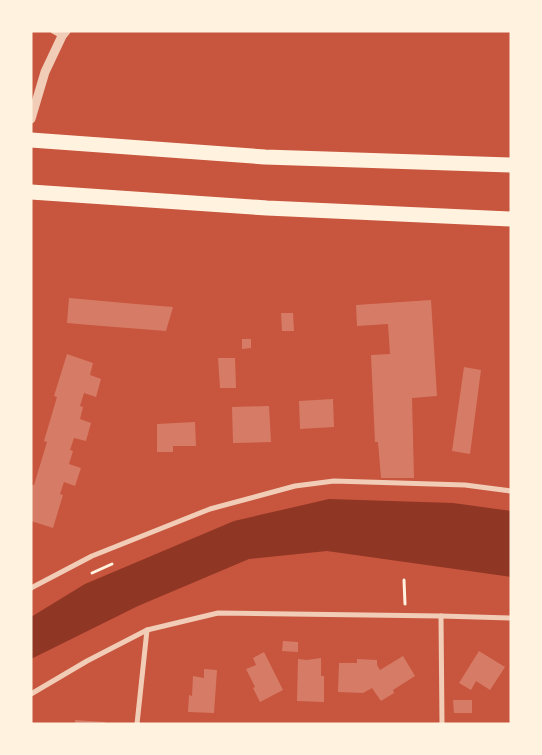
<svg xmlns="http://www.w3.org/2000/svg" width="542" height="755" viewBox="0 0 542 755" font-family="Montserrat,sans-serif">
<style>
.water{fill:#8f3625}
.building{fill:#d67c66}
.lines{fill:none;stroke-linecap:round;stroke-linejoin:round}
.path{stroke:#fff3e0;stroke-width:3}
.minor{stroke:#f1ccb7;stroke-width:5}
.tertiary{stroke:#f1ccb7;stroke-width:9}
.motorway{stroke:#fff3e0;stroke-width:15}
</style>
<rect width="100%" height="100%" fill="#c8553d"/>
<!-- water -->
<path class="water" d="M329,499l124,4 58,8v66l-184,-26 -78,8 -111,47 -107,53v-42l54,-33 149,-63z"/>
<!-- building -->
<g class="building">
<path d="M69,298l67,6 37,3 -7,24 -64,-5 -35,-3z"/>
<path d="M431,300l6,96 -25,2 2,80h-33l-3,-36h-3l-4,-87 19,-1 -2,-30 -31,2 -1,-21z"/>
<path d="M281,313h12l1,18h-12z"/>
<path d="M242,339h9v9l-9,1z"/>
<path d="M67,354l26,9 -3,12 11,4 -5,18 -12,-4 -4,13 3,1 -3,12 11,4 -5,18 -12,-3 -4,12 3,1 -4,13 12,4 -6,18 -11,-4 -4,12 3,1 -10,33 -22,-7v-36h3l13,-43 -3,-1 13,-44 -3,-1z"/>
<path d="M218,358h17l1,30h-16z"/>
<path d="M464,367l17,3 -11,84 -18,-3z"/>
<path d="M333,399l1,28 -34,2 -1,-28z"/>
<path d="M269,406l2,36 -38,1 -1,-36z"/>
<path d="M195,422l1,24h-23v6h-16v-28z"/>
<path d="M283,641l15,1v10l-16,-1z"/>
<path d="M479,651l26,16 -15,23 -14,-9 -5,9 -12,-7z"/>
<path d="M264,652l19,38 -23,12 -7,-14 2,-1 -9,-18 10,-4 -3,-7z"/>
<path d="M403,656l12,20 -22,14 1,3 -13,8 -9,-13 -9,5 -25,-1 1,-29h18v-4l20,1v5l3,5z"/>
<path d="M321,658v18h3v26l-27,-1 1,-42 9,1z"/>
<path d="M204,669l13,1 -3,43 -26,-1 1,-17 3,1 1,-20 11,2z"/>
<path d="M453,700h19v13h-18z"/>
<path d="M75,720l30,2v2h-30z"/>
</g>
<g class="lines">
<!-- path -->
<g class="path">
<path d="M92,573l20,-9"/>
<path d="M404,580l1,24"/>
</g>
<!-- minor -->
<g class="minor">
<path d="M53,31l9,5"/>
<path d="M31,588l61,-32 118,-47 85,-23 39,-5 131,4 46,6"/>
<path d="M441,616l1,108"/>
<path d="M31,694l56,-33 60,-31 71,-17 223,3 70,2"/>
<path d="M137,724l10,-94"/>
</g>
<!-- tertiary -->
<path class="tertiary" d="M31,119l14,-47 17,-36 4,-5"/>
<!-- motorway -->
<g class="motorway">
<path d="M31,140l234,17 246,8"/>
<path d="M31,192l236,16 244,11"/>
</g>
</g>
<!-- border -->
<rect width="542" height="755" fill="none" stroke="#fff3e0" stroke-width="65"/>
</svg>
